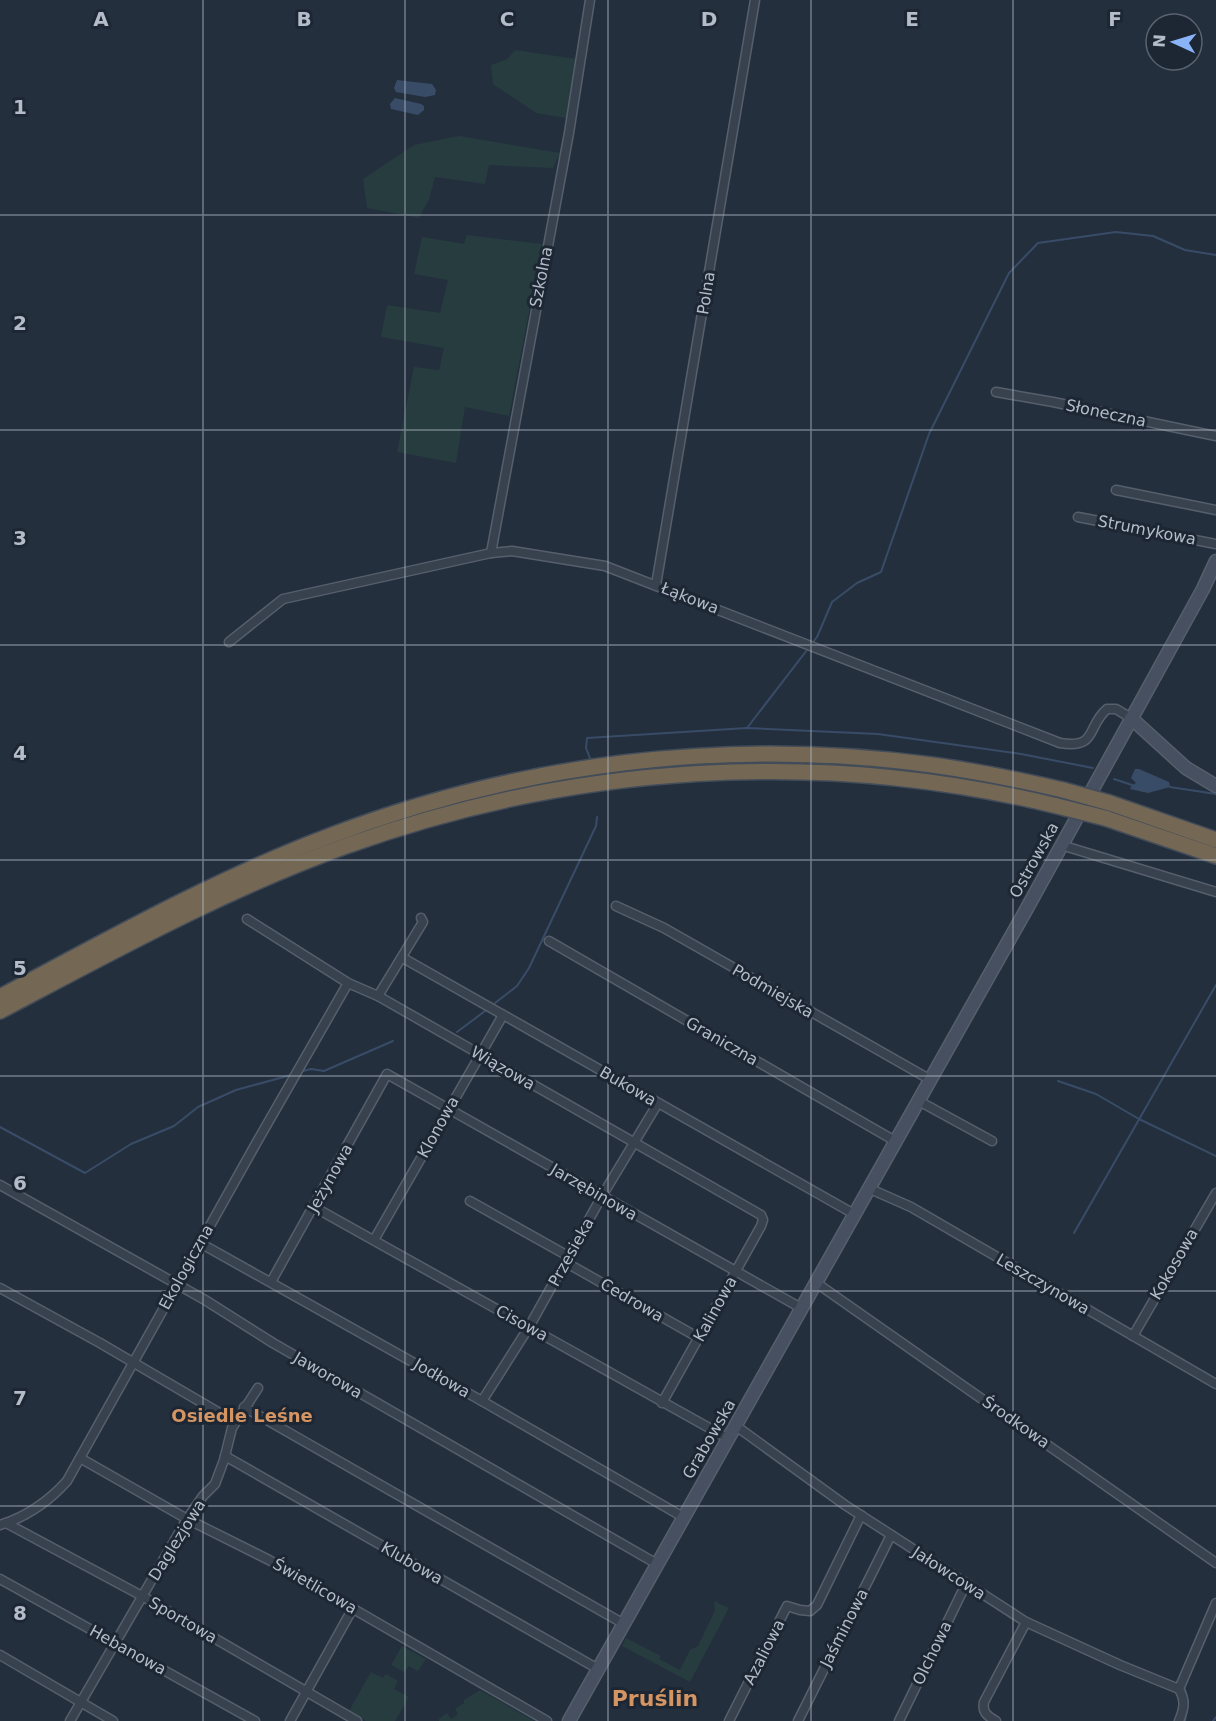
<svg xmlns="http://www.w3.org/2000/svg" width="1216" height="1721" viewBox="0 0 1216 1721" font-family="'DejaVu Sans',sans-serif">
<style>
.green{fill:#263c3f}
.water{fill:#394c67}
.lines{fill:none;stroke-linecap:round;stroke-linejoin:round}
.stream{stroke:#394c67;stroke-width:2}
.street-casing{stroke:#565f6c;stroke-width:11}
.secondary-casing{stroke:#565f6c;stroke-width:15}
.highway-casing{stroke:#434c59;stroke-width:18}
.street{stroke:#38414e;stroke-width:8}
.secondary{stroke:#465061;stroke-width:12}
.highway{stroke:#746855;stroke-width:15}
.highway-bridge-casing{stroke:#434c59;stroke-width:18;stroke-linecap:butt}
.highway-bridge{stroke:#746855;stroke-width:15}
.grid{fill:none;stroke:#b4bcc9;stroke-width:1.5;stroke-opacity:0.55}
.labels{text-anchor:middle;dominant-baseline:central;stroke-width:6;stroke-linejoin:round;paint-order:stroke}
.street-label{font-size:16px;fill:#b4bcc9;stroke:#1d2633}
.neighbourhood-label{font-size:18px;font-weight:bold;fill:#d59563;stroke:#1d2633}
.district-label{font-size:22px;font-weight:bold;fill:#d59563;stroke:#1d2633}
.grid-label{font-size:20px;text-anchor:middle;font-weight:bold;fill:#b4bcc9;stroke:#1d2633;stroke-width:6;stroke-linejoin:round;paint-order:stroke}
</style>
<rect width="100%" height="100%" fill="#242f3e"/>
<!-- green -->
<g class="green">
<path d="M515,50l62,9 -11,59 -30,-5 -43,-29 -2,-19 16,-6z"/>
<path d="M459,136l101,17 -7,15 -64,-3 -4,19 -50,-7 -6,22 -10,19 -52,-10 -4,-29 51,-34z"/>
<path d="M467,235l75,9 -33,172 -44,-9 -9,56 -59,-11 17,-85 25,3 5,-22 -63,-11 6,-32 53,8 8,-33 -34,-6 8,-37 42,7z"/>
<path d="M714,1601l15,7 -39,74 -68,-36 4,-8 35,18 -2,3 21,11 10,-20 8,-4 17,-36z"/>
<path d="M402,1646l24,13 -8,12 -9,-5 -5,6 -13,-7z"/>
<path d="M371,1672l12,6 3,-4 12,7 -4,8 15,8 -14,24h-29l-17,-10z"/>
<path d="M480,1690l54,31h-95v-2l8,-6 4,6 7,-5 -3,-5 9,-6v-3z"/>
</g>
<!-- water -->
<g class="water">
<path d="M397,80l35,4 4,6 -1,5 -10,2 -29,-5 -2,-4z"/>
<path d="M395,98l26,6 3,2v4l-6,5 -27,-6 -1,-5z"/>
<path d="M1135,769h4l30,13 1,5 -22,6 -18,-4 2,-4 4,-2 -5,-5z"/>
</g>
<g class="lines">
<!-- stream -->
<g class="stream">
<path d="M747,728l70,-91 15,-35 25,-19 24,-11 48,-138 80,-161 29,-30 78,-11 37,4 32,14 31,5"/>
<path d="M590,758l-4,-10 1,-10 160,-10 131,6 143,20 72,14"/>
<path d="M1114,779l18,6"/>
<path d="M1170,787l46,7"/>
<path d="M495,1003l22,-17 12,-18 67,-142 1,-9"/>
<path d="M457,1032l28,-21"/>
<path d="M299,1072l12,-3 13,2 69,-30"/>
<path d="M1058,1081l38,13 43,25 77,37"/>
<path d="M0,1127l85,46 46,-29 43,-18 24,-19 38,-17 55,-15"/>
<path d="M1074,1233l142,-248"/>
<path d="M1184,1686l4,15 -3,20"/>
<path d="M1213,1721l3,-4"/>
</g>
<!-- street casing -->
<g class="street-casing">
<g id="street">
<path d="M996,392l57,10 163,34"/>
<path d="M1116,490l100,20"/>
<path d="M1078,517l138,27"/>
<path d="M491,553l78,-420 21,-133"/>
<path d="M656,585l99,-585"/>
<path d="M229,642l54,-43 208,-46 21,-2 93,15 455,177c38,6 26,-16 47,-34h9l15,9"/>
<path d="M1061,845l155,47"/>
<path d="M616,906l48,22 265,151"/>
<path d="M247,919l101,64 30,13 383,219 2,5 -2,6 -99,177"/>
<path d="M549,941l346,200"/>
<path d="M403,958l451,256"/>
<path d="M378,996l45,-74 -2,-4"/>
<path d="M917,1100l75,41"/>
<path d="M0,1185l205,115 68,43 384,221"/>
<path d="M868,1188l43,19 305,177"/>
<path d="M470,1201l98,55"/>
<path d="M314,1207l415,232"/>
<path d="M374,1240l129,-225"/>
<path d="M200,1243l282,158 201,116"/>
<path d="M565,1262l134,76"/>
<path d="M271,1282l116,-208 414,234"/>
<path d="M815,1282l401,281"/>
<path d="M0,1288l100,55 135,79"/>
<path d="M1133,1336l83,-143"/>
<path d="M482,1401l47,-74 73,-131 56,-93"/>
<path d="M244,1407l380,217"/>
<path d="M736,1426l109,79 181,117 94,43 59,24"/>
<path d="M225,1456l373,213"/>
<path d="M80,1458l107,61 82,41 278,161"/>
<path d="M6,1523l136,73 215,125"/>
<path d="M0,1525c26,-8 49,-24 67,-44l191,-341 90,-157"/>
<path d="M0,1579l255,142"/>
<path d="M0,1655l113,66"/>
<path d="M1179,1689l37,-86"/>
<path d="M1179,1689c7,12 5,20 0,32"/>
<path d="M70,1721l117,-202 16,-23 12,-12 9,-24 8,-32 26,-40"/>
<path d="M290,1721l63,-113"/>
<path d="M729,1721l58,-115 13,4 10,1 7,-6 44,-90"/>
<path d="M798,1721l93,-186"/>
<path d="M899,1721l67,-137"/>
<path d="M996,1721c-9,-5 -14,-9 -12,-19l42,-80"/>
</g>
</g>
<!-- secondary casing -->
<g class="secondary-casing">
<g id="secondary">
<path d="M1131,718l55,50 30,18"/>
<path d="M569,1721l457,-811 177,-321 13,-28"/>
</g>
</g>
<!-- highway casing -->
<g class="highway-casing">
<g id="highway">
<path d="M1110,803l106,37"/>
<path d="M1105,818l111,38"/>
<path d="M0,997c107,-57 214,-117 327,-160 192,-74 400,-100 605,-72 44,6 88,15 131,25"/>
<path d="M0,1011c112,-59 226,-122 346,-165 227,-82 475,-98 711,-40"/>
</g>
</g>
<!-- street -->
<use href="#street" class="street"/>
<!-- secondary -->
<use href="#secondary" class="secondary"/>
<!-- highway -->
<use href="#highway" class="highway"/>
<!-- highway-bridge casing -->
<g class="highway-bridge-casing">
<g id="highway-bridge">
<path d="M1063,790l47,13"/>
<path d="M1057,806l48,12"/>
</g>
</g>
<!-- highway-bridge -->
<use href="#highway-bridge" class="highway-bridge"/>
</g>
<!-- grid -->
<path class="grid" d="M203,0v1721M405,0v1721M608,0v1721M811,0v1721M1013,0v1721M0,215h1216M0,430h1216M0,645h1216M0,860h1216M0,1076h1216M0,1291h1216M0,1506h1216"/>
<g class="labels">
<!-- street labels -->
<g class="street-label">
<text transform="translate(541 277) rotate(-79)">Szkolna</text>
<text transform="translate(706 293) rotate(-81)">Polna</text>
<text transform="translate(1106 413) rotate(12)">Słoneczna</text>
<text transform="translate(1147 530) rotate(11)">Strumykowa</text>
<text transform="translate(690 598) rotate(21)">Łąkowa</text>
<text transform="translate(1034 860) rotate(-61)">Ostrowska</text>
<text transform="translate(773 991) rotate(30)">Podmiejska</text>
<text transform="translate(722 1041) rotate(30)">Graniczna</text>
<text transform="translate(503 1068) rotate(30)">Wiązowa</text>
<text transform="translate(628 1086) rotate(30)">Bukowa</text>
<text transform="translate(438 1127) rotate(-61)">Klonowa</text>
<text transform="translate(330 1178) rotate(-61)">Jeżynowa</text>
<text transform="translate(594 1192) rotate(30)">Jarzębinowa</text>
<text transform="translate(571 1252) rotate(-61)">Przesieka</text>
<text transform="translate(1174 1264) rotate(-60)">Kokosowa</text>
<text transform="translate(186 1267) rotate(-61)">Ekologiczna</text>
<text transform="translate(1043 1284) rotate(30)">Leszczynowa</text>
<text transform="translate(632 1300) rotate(30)">Cedrowa</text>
<text transform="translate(715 1309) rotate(-61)">Kalinowa</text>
<text transform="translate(522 1323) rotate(29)">Cisowa</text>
<text transform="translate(328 1375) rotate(30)">Jaworowa</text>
<text transform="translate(442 1378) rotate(30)">Jodłowa</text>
<text transform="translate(1016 1422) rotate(35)">Środkowa</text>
<text transform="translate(709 1439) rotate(-60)">Grabowska</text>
<text transform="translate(177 1540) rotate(-58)">Daglezjowa</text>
<text transform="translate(412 1563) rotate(30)">Klubowa</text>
<text transform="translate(949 1573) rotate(33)">Jałowcowa</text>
<text transform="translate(315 1586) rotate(30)">Świetlicowa</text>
<text transform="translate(183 1620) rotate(30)">Sportowa</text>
<text transform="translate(844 1628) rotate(-63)">Jaśminowa</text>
<text transform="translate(128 1650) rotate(29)">Hebanowa</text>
<text transform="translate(764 1652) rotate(-63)">Azaliowa</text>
<text transform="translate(932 1653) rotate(-64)">Olchowa</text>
</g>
<!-- neighbourhood labels -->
<g class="neighbourhood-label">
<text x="242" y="1415">Osiedle Leśne</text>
</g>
<!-- district labels -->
<g class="district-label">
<text x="655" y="1698">Pruślin</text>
</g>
</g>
<g class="grid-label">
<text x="101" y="26">A</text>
<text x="304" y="26">B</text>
<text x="507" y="26">C</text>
<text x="709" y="26">D</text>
<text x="912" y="26">E</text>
<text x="1115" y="26">F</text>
<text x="20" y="114">1</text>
<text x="20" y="330">2</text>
<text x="20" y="545">3</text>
<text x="20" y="760">4</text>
<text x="20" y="975">5</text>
<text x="20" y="1190">6</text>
<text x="20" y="1405">7</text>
<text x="20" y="1620">8</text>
</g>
<!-- north arrow -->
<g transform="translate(1174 42) rotate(274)"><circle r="28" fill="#1d2633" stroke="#59626f" stroke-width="1.5"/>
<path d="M0-4.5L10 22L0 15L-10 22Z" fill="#8ab4f8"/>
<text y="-9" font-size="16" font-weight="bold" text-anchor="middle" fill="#b4bcc9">N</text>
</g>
</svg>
